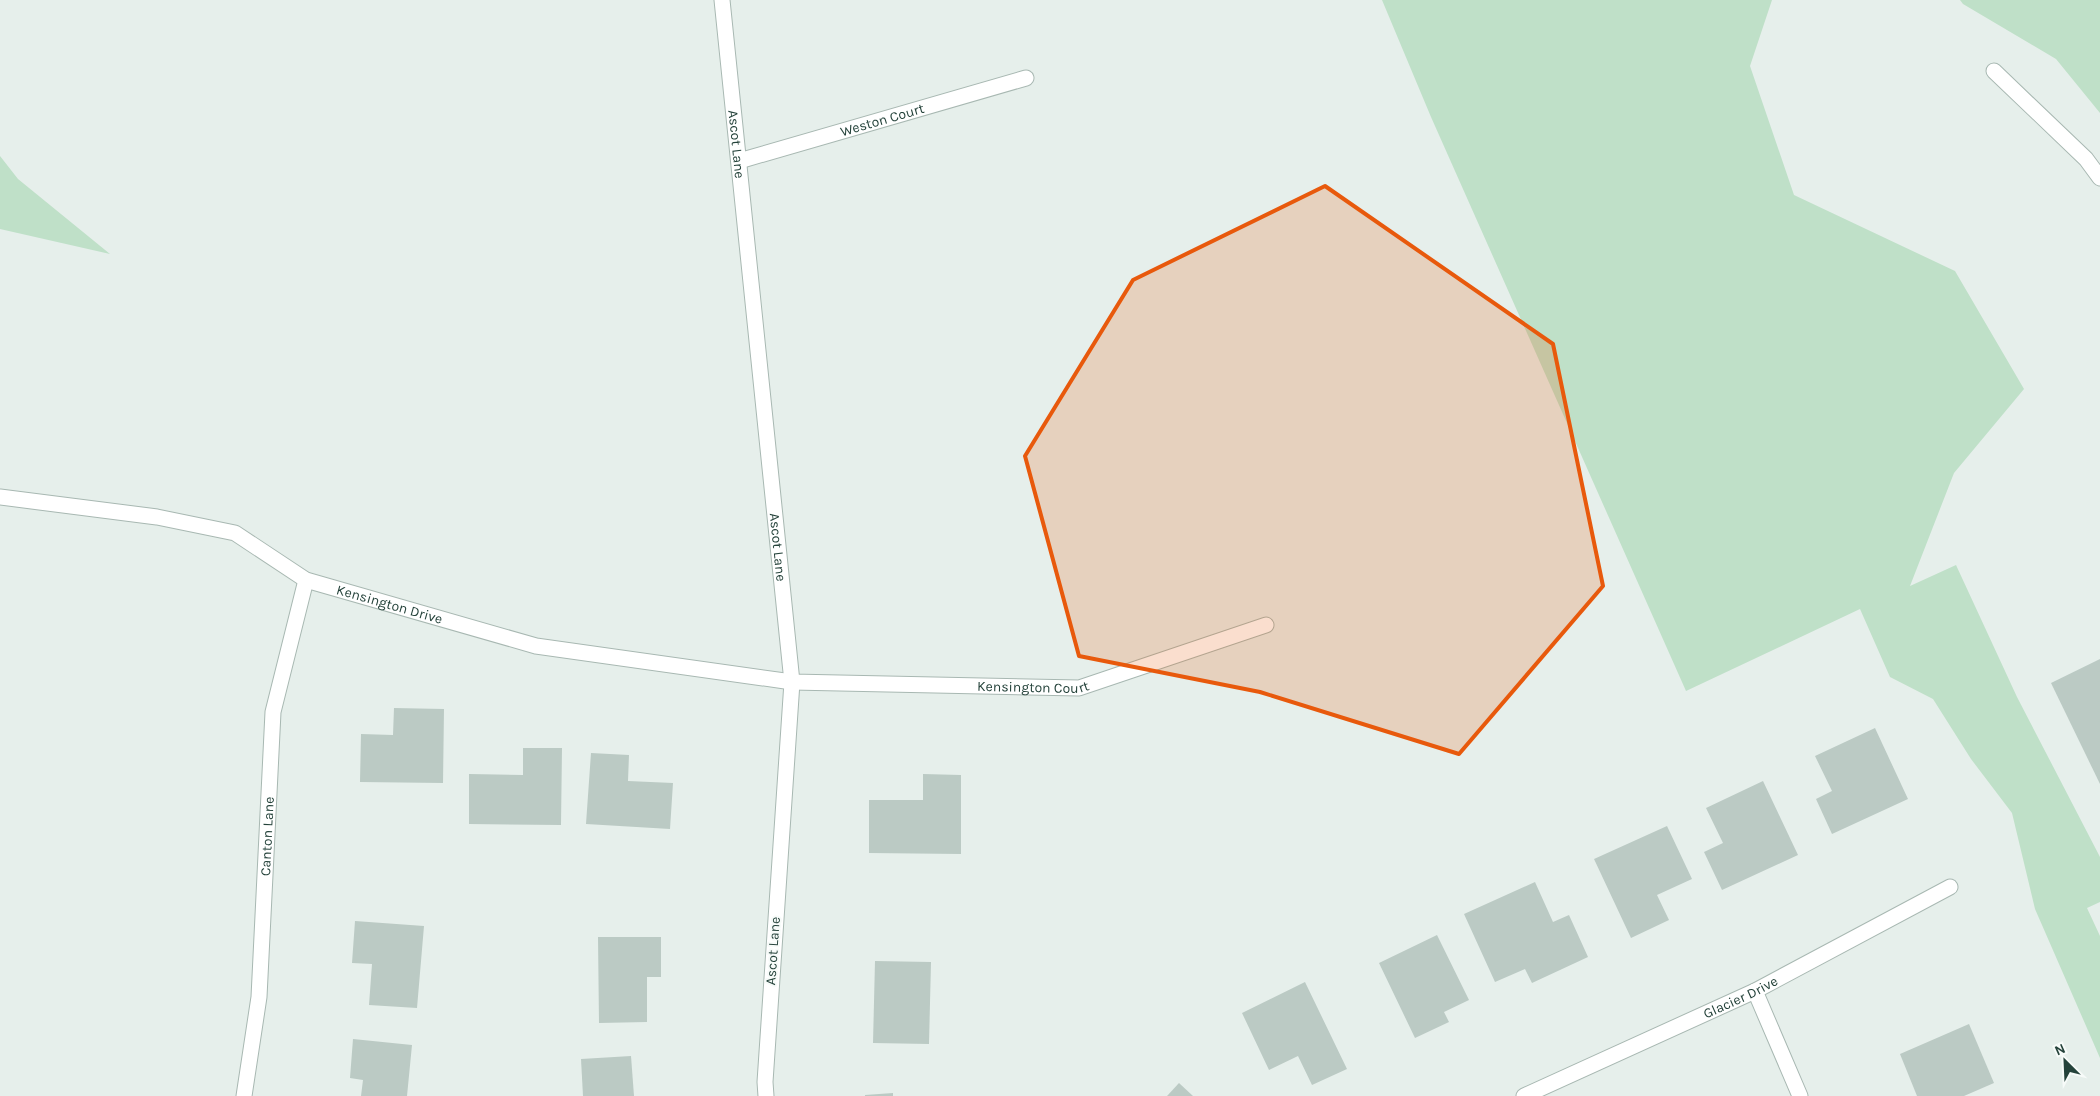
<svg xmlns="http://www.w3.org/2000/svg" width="2100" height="1096" viewBox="0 0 2100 1096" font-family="Karla,sans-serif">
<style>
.green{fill:#bfe0c8}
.building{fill:#bbcac4}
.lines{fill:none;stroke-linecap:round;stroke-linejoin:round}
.service-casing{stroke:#a8b8b2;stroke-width:17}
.minor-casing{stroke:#a8b8b2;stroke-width:17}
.service{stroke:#fff;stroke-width:15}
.minor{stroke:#fff;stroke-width:15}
.marked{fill:#e8590c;fill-opacity:0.2;stroke:#e8590c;stroke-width:4;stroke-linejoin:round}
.labels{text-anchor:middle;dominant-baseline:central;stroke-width:4;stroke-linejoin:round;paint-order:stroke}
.street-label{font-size:14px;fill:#24423a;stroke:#f7fbf9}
</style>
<rect width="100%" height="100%" fill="#e6efeb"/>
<!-- green -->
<g class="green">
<path d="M1382,0h390l-22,66 44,129 161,76 69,118 -70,84 -44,113 46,-21 61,132 83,160v45l-13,6 13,28v122l-65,-149 -23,-96 -41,-54 -38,-60 -43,-22 -30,-68 -174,82 -255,-574z"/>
<path d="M1960,0h140v113l-44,-54 -93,-55z"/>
<path d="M0,156l18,23 92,75 -110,-25z"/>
</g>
<!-- building -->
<g class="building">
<path d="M2100,659v125l-49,-101z"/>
<path d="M394,708l50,1 -1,74 -83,-1 1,-48 32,1z"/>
<path d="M1875,728l33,71 -76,35 -16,-35 16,-8 -17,-35z"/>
<path d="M523,748h39l-1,77 -92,-1v-50l54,1z"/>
<path d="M591,753l38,2 -1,26 45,2 -3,46 -84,-5z"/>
<path d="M923,774l38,1v79l-92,-1v-53h54z"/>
<path d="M1763,781l35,74 -76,35 -18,-38 19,-9 -17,-35z"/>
<path d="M1667,826l25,53 -35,16 12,25 -38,18 -37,-79z"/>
<path d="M1535,882l18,40 16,-7 19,42 -56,26 -7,-14 -30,13 -31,-68z"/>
<path d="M355,921l69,5 -7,82 -48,-3 3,-41 -20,-1z"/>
<path d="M1437,935l32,65 -25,12 5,10 -34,16 -36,-75z"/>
<path d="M598,937h63v40h-14v45l-48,1z"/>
<path d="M875,961l56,1 -2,82 -56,-1z"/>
<path d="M1305,982l42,87 -35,16 -14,-29 -29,14 -27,-57z"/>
<path d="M1969,1024l25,59 -30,13h-47l-17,-42z"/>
<path d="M353,1039l59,6 -5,51h-46l2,-16 -13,-2z"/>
<path d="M631,1056l3,40h-51l-2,-37z"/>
<path d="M1179,1083l14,13h-26z"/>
<path d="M893,1093v3h-28v-1z"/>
</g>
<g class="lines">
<!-- service casing -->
<g class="service-casing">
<path id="service" d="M1994,71l92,88 14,19"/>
</g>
<!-- minor casing -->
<g class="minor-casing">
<g id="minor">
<path id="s1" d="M722,0l70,682 -27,400 1,14"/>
<path id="s2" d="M739,161l287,-83"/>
<path id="s3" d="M0,497l157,20 78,16 71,47 230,66 256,36 287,6 187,-63"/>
<path d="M1755,991l45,105"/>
<path id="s4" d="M244,1096l15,-99 14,-285 33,-132"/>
<path id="s5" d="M1524,1096l231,-105 195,-104"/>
</g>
</g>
<!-- service -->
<use href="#service" class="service"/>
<!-- minor -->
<use href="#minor" class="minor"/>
</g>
<!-- marked area -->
<path class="marked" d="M1325,186l228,158 50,242 -144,168 -199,-62 -181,-36 -54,-200 108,-176z"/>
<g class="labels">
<!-- street labels -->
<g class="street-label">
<text stroke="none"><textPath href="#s2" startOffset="149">Weston Court</textPath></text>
<text stroke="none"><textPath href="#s1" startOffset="145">Ascot Lane</textPath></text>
<text stroke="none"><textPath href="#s1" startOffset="550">Ascot Lane</textPath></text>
<text stroke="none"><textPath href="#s3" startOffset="410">Kensington Drive</textPath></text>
<text stroke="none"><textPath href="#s3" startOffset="1062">Kensington Court</textPath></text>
<text stroke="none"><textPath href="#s4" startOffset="261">Canton Lane</textPath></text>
<text transform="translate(773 951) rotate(-86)">Ascot Lane</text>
<text stroke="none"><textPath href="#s5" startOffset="238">Glacier Drive</textPath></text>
</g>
</g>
<!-- north arrow -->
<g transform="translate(2065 1061) rotate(336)" stroke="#f7fbf9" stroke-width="4" paint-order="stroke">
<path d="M0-4L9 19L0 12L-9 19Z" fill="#24423a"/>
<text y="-8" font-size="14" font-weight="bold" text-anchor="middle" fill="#24423a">N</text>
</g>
</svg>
